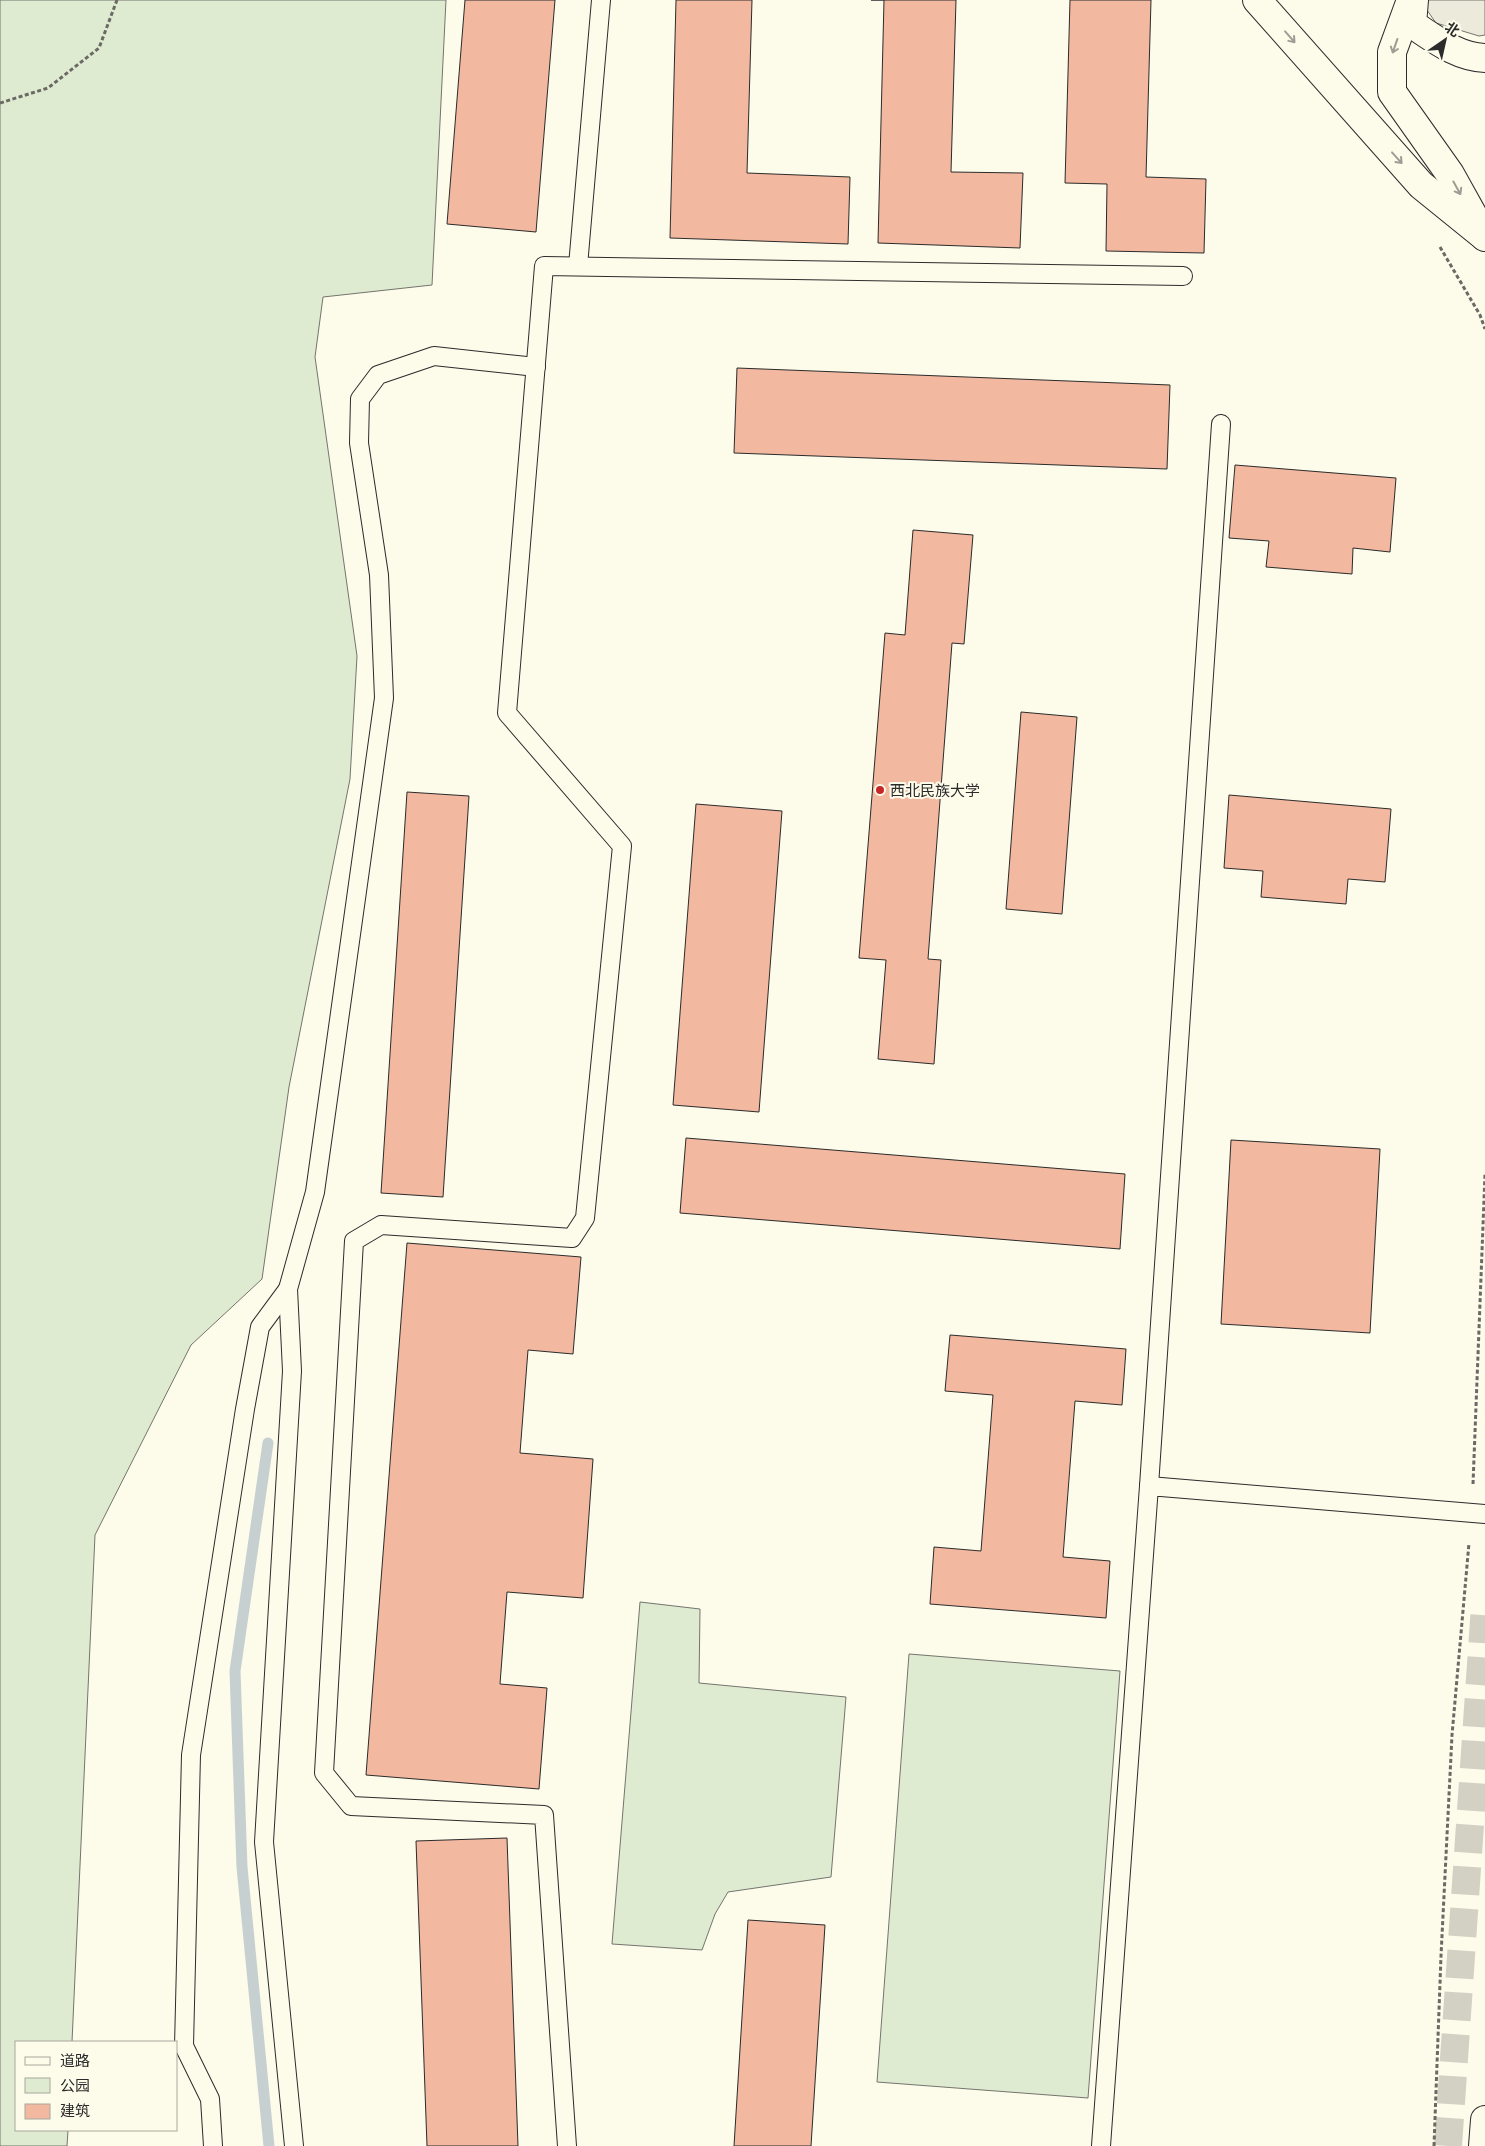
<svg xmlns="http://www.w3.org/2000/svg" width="1485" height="2146" viewBox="0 0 1485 2146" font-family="'PT Sans Narrow','Noto Sans SC',sans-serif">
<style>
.green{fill:#deebd1;stroke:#74746e}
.parking{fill:#eceadb;stroke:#74746e}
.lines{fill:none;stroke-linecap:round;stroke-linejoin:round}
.stream{stroke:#c7d0d0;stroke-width:11}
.building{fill:#f2b8a0;stroke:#2b2b2b}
.trunk-tunnel{stroke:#d3d1c4;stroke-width:28;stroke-dasharray:28 14;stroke-linecap:butt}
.service-casing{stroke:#2b2b2b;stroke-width:20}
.secondary-casing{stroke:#2b2b2b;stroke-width:30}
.primary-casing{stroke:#2b2b2b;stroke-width:30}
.trunk-casing{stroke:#2b2b2b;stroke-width:30}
.path{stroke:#6a6964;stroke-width:3;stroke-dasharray:4 2.5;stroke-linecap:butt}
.service{stroke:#fdfbea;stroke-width:18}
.secondary{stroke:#fdfbea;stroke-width:28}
.primary{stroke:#fdfbea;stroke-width:28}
.trunk{stroke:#fdfbea;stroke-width:28}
.oneway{stroke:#9e9d94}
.poi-dot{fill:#c62828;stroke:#fdfbea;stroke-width:2}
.labels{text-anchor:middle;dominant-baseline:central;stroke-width:4;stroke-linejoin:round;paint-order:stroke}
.poi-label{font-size:15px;fill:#2b2b2b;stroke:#fdfbea;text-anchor:start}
</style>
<rect width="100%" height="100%" fill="#fdfbea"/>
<!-- green -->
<g class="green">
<path d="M0,0h446l-14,285 -109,12 -8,60 42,299 -7,123 -61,308 -27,192 -71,66 -96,190 -23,507h-56v88h52l-1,16h-67z"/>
<path d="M640,1602l60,7 -1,74 147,14 -15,180 -103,15 -13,22 -13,36 -90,-6z"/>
<path d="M909,1654l211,17 -32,427 -211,-16z"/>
</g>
<!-- parking -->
<path class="parking" d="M1420,0h65v35l-6,1 -43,-13z"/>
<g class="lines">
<!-- stream -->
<path class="stream" d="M268,1443l-33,228 7,196 27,279"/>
</g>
<!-- building -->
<g class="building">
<path d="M465,0h90l-19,232 -89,-8z"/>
<path d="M676,0h76l-5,173 103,4 -2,67 -178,-6z"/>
<path d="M871,0h85l-5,172 72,1 -3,75 -142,-5 6,-243z"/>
<path d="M1070,0h81l-5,177 60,2 -2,74 -98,-2 1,-67 -42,-1z"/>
<path d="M737,368l433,17 -3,84 -433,-16z"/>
<path d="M1235,465l161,13 -6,74 -37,-4 -1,26 -86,-7 3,-26 -40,-3z"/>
<path d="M913,530l60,5 -9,109 -12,-1 -24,316 13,1 -7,104 -56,-5 8,-99 -27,-2 26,-325 20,2z"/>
<path d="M1021,712l56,5 -15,197 -56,-5z"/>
<path d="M407,792l62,4 -26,401 -62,-4z"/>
<path d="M1229,795l162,14 -6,73 -37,-3 -2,25 -85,-7 2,-26 -39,-3z"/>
<path d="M696,804l86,7 -23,301 -86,-7z"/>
<path d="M686,1138l439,36 -5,75 -440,-36z"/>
<path d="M1231,1140l149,9 -10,184 -149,-9z"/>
<path d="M407,1243l174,14 -8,97 -45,-4 -8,103 73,6 -10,139 -76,-6 -7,92 47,4 -8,101 -173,-14z"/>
<path d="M950,1335l176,14 -4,56 -47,-4 -12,156 47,4 -4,57 -176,-14 4,-57 47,4 12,-156 -48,-4z"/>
<path d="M507,1838l11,308h-91l-11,-305z"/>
<path d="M748,1920l77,5 -14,221h-77z"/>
</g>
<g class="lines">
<!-- trunk-tunnel -->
<path class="trunk-tunnel" d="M1448,2146l37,-540"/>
<!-- service casing -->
<g class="service-casing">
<g id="service">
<path d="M578,266l23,-266"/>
<path d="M1149,1486l72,-1062"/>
<path d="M213,2146l-3,-47 -26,-53 7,-291 54,-346 15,-82 28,-38"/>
<path d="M294,2146l-30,-304 28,-471 -4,-82 27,-97 69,-494 -5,-123 -20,-132 1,-44 18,-24 56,-19 102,11"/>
<path d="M567,2146l-23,-331 -193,-9 -27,-33 30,-532 27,-16 191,13 13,-20 37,-372 -115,-133 37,-447 639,10"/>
<path d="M1101,2146l48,-660 336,28"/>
</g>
</g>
<!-- secondary casing -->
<g class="secondary-casing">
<path id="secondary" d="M1257,0l164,185 63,51"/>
</g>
<!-- primary casing -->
<g class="primary-casing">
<path id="primary" d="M1483,2146l2,-26"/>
</g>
<!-- trunk casing -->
<g class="trunk-casing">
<g id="trunk">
<path d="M1411,0l-19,52v40l58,82 35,63"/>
<path d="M1414,0l-2,24c23,15 45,33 73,34"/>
</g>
</g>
<!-- path -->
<g class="path">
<path d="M0,103l48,-15 51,-40 18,-48"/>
<path d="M1440,247l40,68 5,14"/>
<path d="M1473,1484l12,-310"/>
<path d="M1434,2146l7,-190 11,-221 17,-192"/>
</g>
<!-- service -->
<use href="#service" class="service"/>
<!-- secondary -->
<use href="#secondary" class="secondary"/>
<!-- primary -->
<use href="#primary" class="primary"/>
<!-- trunk -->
<use href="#trunk" class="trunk"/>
</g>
<!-- one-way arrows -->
<defs><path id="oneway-shaft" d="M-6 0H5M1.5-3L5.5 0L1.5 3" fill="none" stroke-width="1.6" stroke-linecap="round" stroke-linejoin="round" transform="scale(1.25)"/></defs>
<g class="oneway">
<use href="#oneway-shaft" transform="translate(1290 37) rotate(49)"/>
<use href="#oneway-shaft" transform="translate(1395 46) rotate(109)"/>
<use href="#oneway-shaft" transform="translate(1397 158) rotate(48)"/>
<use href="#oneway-shaft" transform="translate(1457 188) rotate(61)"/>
</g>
<!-- markers -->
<circle class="poi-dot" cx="880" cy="790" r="5"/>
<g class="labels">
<!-- poi labels -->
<g class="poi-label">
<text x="890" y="790">西北民族大学</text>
</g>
</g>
<!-- legend -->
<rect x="15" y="2041" width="162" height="90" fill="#fdfbea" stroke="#a9a89e"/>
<rect x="25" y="2057" width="25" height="8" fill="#fdfbea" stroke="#a9a89e"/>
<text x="60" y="2066" font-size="15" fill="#2b2b2b">道路</text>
<rect x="25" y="2078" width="25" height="15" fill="#deebd1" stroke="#a9a89e"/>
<text x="60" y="2091" font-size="15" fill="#2b2b2b">公园</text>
<rect x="25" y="2104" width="25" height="15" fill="#f2b8a0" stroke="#a9a89e"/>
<text x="60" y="2116" font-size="15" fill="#2b2b2b">建筑</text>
<!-- north arrow -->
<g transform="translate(1445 40) rotate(34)" stroke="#fdfbea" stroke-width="4" paint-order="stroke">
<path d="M0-4L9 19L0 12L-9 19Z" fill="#2b2b2b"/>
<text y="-8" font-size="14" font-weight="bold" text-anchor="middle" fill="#2b2b2b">北</text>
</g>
</svg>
